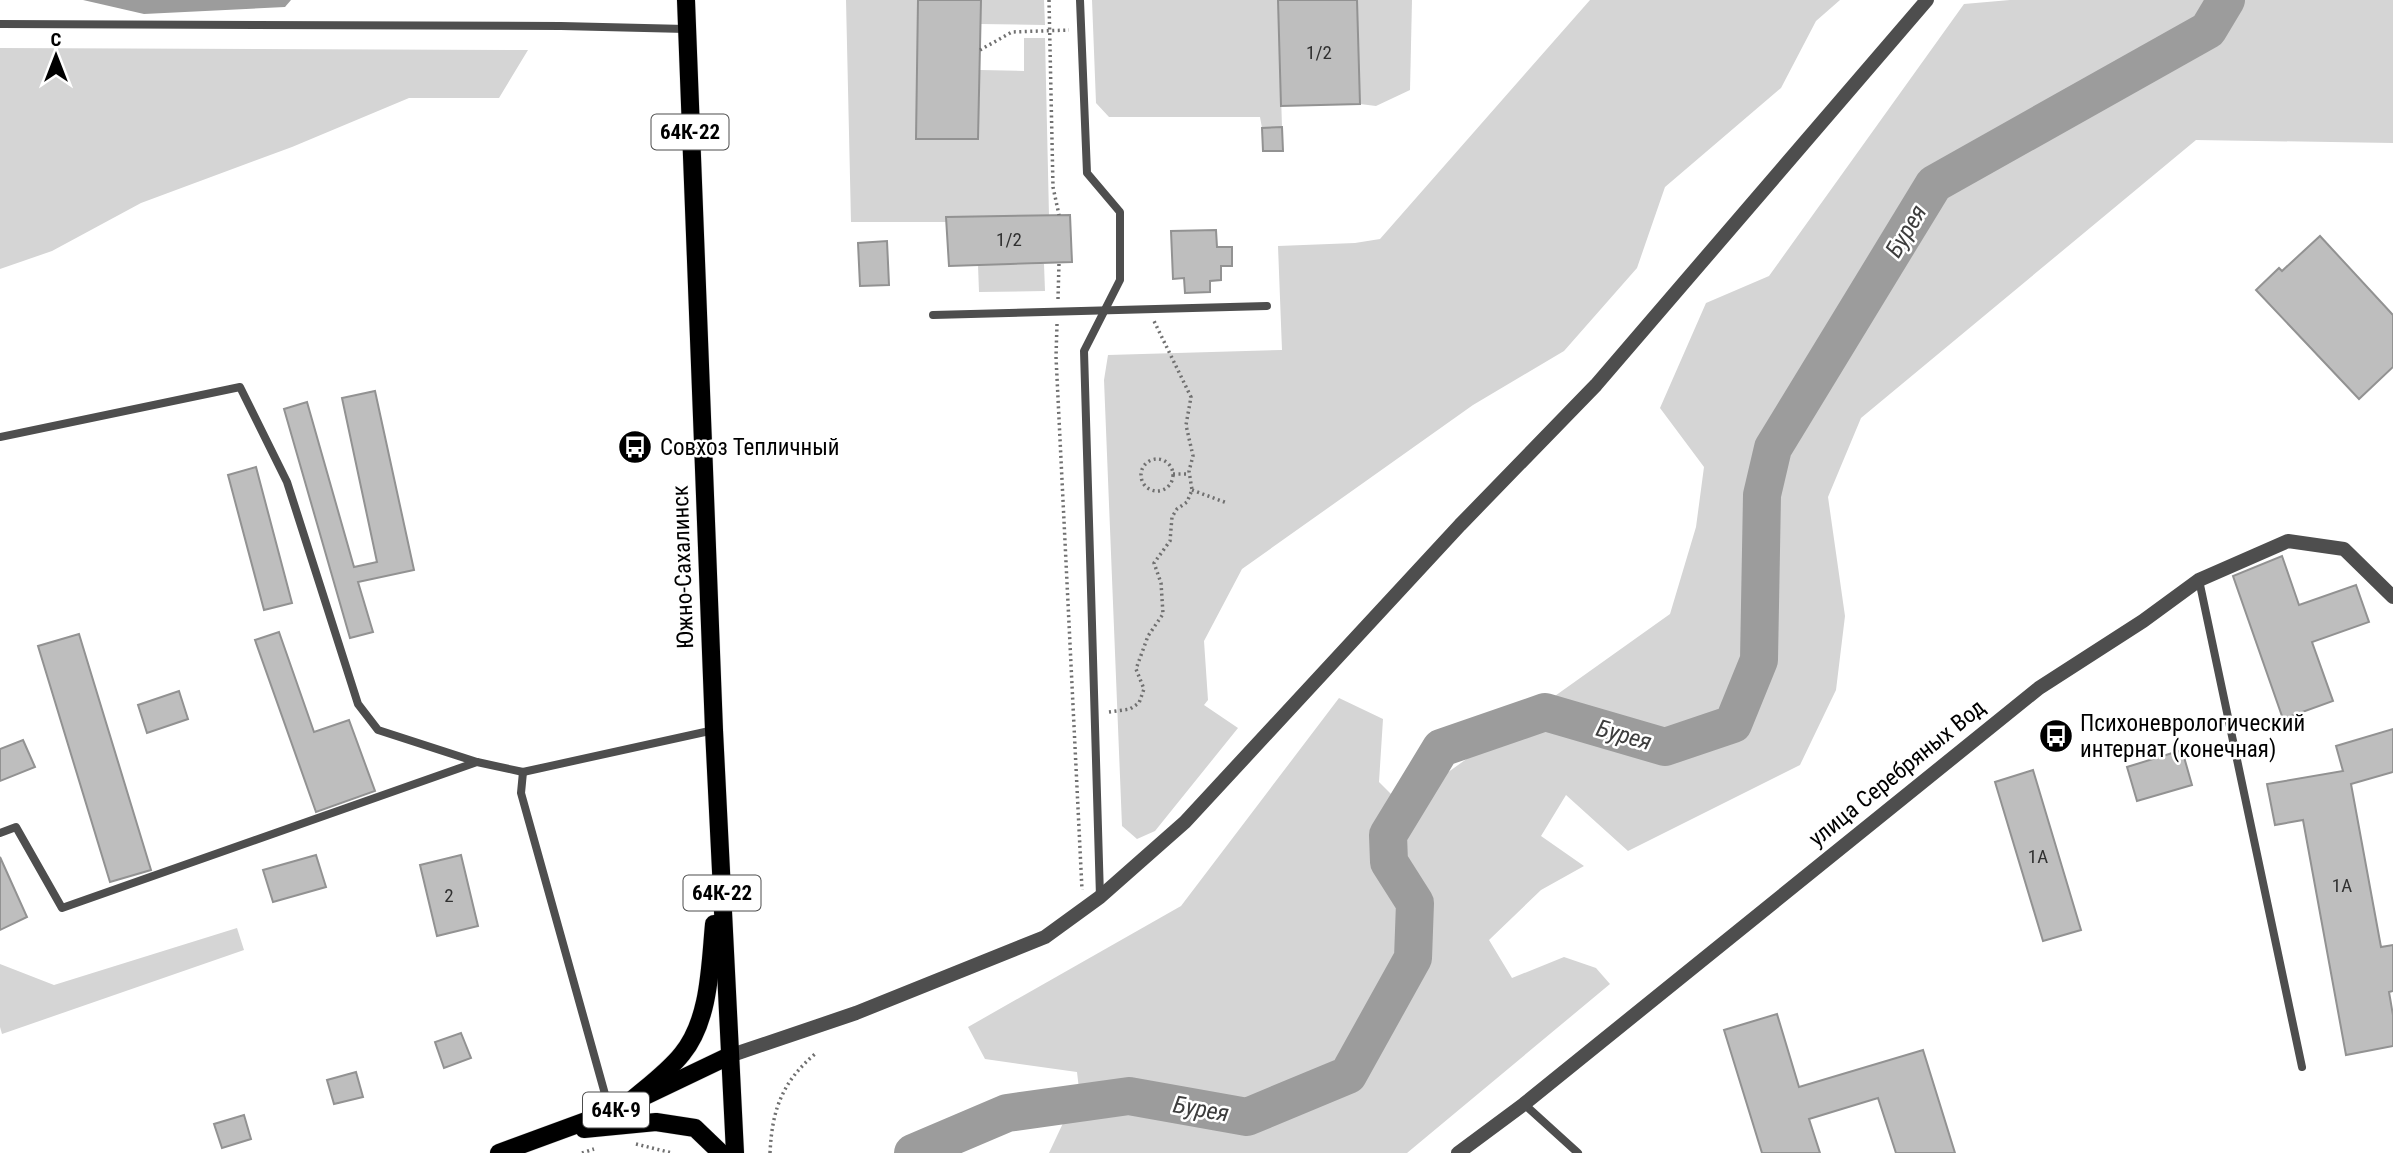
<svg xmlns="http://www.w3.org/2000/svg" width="2393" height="1153" viewBox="0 0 2393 1153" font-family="'Roboto Condensed',sans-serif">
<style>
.green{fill:#d5d5d5}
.water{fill:#9c9c9c}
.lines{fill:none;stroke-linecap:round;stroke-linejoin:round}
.river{stroke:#9c9c9c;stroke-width:38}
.building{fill:#bebebe;stroke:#929292;stroke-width:2}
.primary-casing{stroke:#dbdbdb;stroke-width:19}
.path{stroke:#707070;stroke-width:3.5;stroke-dasharray:2 3.5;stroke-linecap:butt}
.lane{stroke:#4e4e4e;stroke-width:8}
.street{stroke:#4e4e4e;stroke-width:14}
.primary{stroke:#000;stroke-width:18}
.labels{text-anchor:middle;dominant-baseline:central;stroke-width:5;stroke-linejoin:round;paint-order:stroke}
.number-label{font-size:19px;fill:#303030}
.shield{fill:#fff;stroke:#4c4c4c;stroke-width:2}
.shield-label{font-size:21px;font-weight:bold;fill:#000}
.poi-label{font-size:23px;fill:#000;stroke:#fff;text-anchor:start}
.street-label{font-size:23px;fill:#000;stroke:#fff}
.water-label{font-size:24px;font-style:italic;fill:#3d3d3d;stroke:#fff}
</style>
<rect width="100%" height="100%" fill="#fff"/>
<!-- green -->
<g class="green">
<path d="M846,0h72l-2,139 62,-1 2,-68 44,1v-33h21l4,178 -103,1v5h-95z"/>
<path d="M981,0h63l1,25 -65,-1z"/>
<path d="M1092,0h186l4,127 -20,1 -2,-11h-151l-13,-14z"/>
<path d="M1357,0h55l-2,90 -34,16 -16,-2z"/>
<path d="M1590,0h250l-24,21 -35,67 -116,99 -28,81 -73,83 -91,54 -231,164 -38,72 4,59 -4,5 34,23 -83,103 -18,8 -15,-13 -18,-446 4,-25 174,-5 -4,-104 77,-3 25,-4z"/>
<path d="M2010,0h383v143l-197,-3 -335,278 -33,79 17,119 -9,74 -36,75 -172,86 -62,-56 -25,41 43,30 -43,24 -52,50 23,38 52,-21 32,11 14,16 -203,169h-358l30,-64 -2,-17 -92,-13 -17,-32 213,-121 158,-208 44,21 -4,63 23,23 268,-191 26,-87 8,-60 -44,-59 46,-105 63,-27 195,-272z"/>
<path d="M0,48l528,2 -29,48h-90l-117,49 -151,56 -89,48 -52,18z"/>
<path d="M1044,264l1,27 -66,1 -1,-27z"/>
<path d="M237,928l7,22 -242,84 -2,-7v-63l54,21z"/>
</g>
<!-- water -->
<path class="water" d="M83,0h208l-6,7 -141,7z"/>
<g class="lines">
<!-- river -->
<path class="river" d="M913,1153l94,-40 122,-17 118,21 101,-42 65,-117 2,-55 -26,-41 -1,-27 53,-87 104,-36 120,35 68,-23 26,-64 3,-165 11,-47 161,-264 274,-154 18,-30"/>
</g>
<!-- building -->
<g class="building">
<path d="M918,0h63l-3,139h-62z"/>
<path d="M1278,0h79l3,104 -79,2z"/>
<path d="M1282,127l1,24h-20l-1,-23z"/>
<path d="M1070,215l2,47 -123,4 -3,-49z"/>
<path d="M1216,230l1,17h15v19h-11v14l-11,1v11l-25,1 -1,-15 -11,1 -2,-48z"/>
<path d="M2320,236l73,79v52l-34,32 -103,-109 23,-22 3,3z"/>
<path d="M887,241l2,44 -29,1 -2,-43z"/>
<path d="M375,391l39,179 -56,12 15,50 -23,6 -66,-229 23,-7 47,165 23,-5 -35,-164z"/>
<path d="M256,467l36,136 -28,7 -36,-135z"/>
<path d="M2282,556l17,49 57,-20 13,37 -57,20 21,59 -50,18 -50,-143z"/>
<path d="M279,632l35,100 35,-12 26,71 -59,21 -61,-172z"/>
<path d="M79,634l72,236 -41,12 -72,-236z"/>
<path d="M179,691l9,28 -41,14 -9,-28z"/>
<path d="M2393,729v43l-42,12 30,163 12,-2v46l-4,1 4,23v31l-47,9 -43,-235 -28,5 -8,-41 76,-13 -7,-25z"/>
<path d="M23,740l12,27 -35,14v-32z"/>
<path d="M2182,750l10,35 -55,16 -10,-34z"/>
<path d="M2033,770l48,160 -38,11 -48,-159z"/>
<path d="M316,855l10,32 -53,15 -10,-32z"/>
<path d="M461,855l17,71 -41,10 -17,-71z"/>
<path d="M0,857l27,60 -27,13z"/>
<path d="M1777,1014l22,73 124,-37 32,103h-59l-18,-55 -69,21 11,34h-58l-38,-123z"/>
<path d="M461,1033l10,25 -27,10 -9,-26z"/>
<path d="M356,1072l7,25 -29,7 -7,-24z"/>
<path d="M244,1115l7,24 -29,9 -8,-24z"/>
</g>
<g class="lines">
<!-- primary casing -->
<g class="primary-casing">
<g id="primary">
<path d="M686,0l28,730 21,423"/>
<path d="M626,1105c18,-16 41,-32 56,-51 28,-34 28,-89 32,-130"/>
<path d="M584,1129l72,-7 39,6 26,25"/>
<path d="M499,1153l117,-43 113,-54"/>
</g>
</g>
<!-- path -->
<g class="path">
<path d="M1049,0l4,187 6,28"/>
<path d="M980,50l32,-18 57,-2"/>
<path d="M1058,299l1,-36"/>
<path d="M1057,324l-1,33 26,533"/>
<circle cx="1157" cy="475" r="16"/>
<path d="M1173,474h15"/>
<path d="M1192,490l35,13"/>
<path d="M1109,712l21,-3 9,-6 5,-14 -8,-20 12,-33 15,-22 -2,-31 -7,-20 16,-22 2,-24 5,-8 10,-7 5,-12 -3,-19 4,-15 -7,-31 5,-28 -37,-76"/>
<path d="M636,1144l36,9"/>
<path d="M582,1153l12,-4"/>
<path d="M770,1153c2,-43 12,-71 45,-99"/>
</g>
<!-- lane -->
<g class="lane">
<path d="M1080,0l7,173 33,39v68l-36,71 16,546"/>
<path d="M0,24l561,2 125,3"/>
<path d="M933,315l334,-9"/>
<path d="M0,437l240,-50 47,95 71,222 20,26 99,32"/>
<path d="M2199,580l103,487"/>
<path d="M523,772l-2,21 89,319"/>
<path d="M0,833l16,-6 46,81 415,-146 46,10 191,-42"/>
<path d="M1524,1104l54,49"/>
</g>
<!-- street -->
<g class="street">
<path d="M729,1056l127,-43 189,-76 55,-40 85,-75 275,-297 136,-140 331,-385"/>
<path d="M1458,1153l66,-49 515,-416 104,-67 56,-41 89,-39 56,8 49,48"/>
</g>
<!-- primary -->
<use href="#primary" class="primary"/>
</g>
<!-- icons -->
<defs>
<g id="bus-disc" transform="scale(1.75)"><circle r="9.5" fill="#000" stroke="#fff"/><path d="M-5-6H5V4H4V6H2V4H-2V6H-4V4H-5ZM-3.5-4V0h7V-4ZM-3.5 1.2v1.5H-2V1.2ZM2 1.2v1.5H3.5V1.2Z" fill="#fff"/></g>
</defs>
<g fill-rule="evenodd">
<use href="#bus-disc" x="635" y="447"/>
<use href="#bus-disc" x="2056" y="736"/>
</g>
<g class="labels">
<!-- number labels -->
<g class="number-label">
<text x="1319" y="52">1/2</text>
<text x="1009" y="239">1/2</text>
<text x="2038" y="856">1А</text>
<text x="2342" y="885">1А</text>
<text x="449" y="895">2</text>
</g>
<!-- shield labels -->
<g class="shield">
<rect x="651.5" y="114.5" width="77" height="35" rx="5"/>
<rect x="683.5" y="875.5" width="77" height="35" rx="5"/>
<rect x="583" y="1092.5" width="66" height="35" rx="5"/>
</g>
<g class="shield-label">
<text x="690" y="132">64К-22</text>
<text x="722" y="893">64К-22</text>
<text x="616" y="1110">64К-9</text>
</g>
<!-- poi labels -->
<g class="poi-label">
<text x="660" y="447">Совхоз Тепличный</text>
<text x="2080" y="723">Психоневрологический<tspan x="2080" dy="26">интернат (конечная)</tspan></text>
</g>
<!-- street labels -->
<g class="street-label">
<text transform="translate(683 567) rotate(-92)">Южно-Сахалинск</text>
<text transform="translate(1897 773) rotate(-39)">улица Серебряных Вод</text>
</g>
<!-- water labels -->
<g class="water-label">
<text transform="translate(1906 231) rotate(-59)">Бурея</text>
<text transform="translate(1624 735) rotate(16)">Бурея</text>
<text transform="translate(1201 1109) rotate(10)">Бурея</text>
</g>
</g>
<!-- north arrow -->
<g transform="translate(56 56)" stroke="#ffffff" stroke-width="5" paint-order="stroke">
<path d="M0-5L12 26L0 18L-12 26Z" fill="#000000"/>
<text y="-10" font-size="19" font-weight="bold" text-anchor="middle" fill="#000000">С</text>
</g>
</svg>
